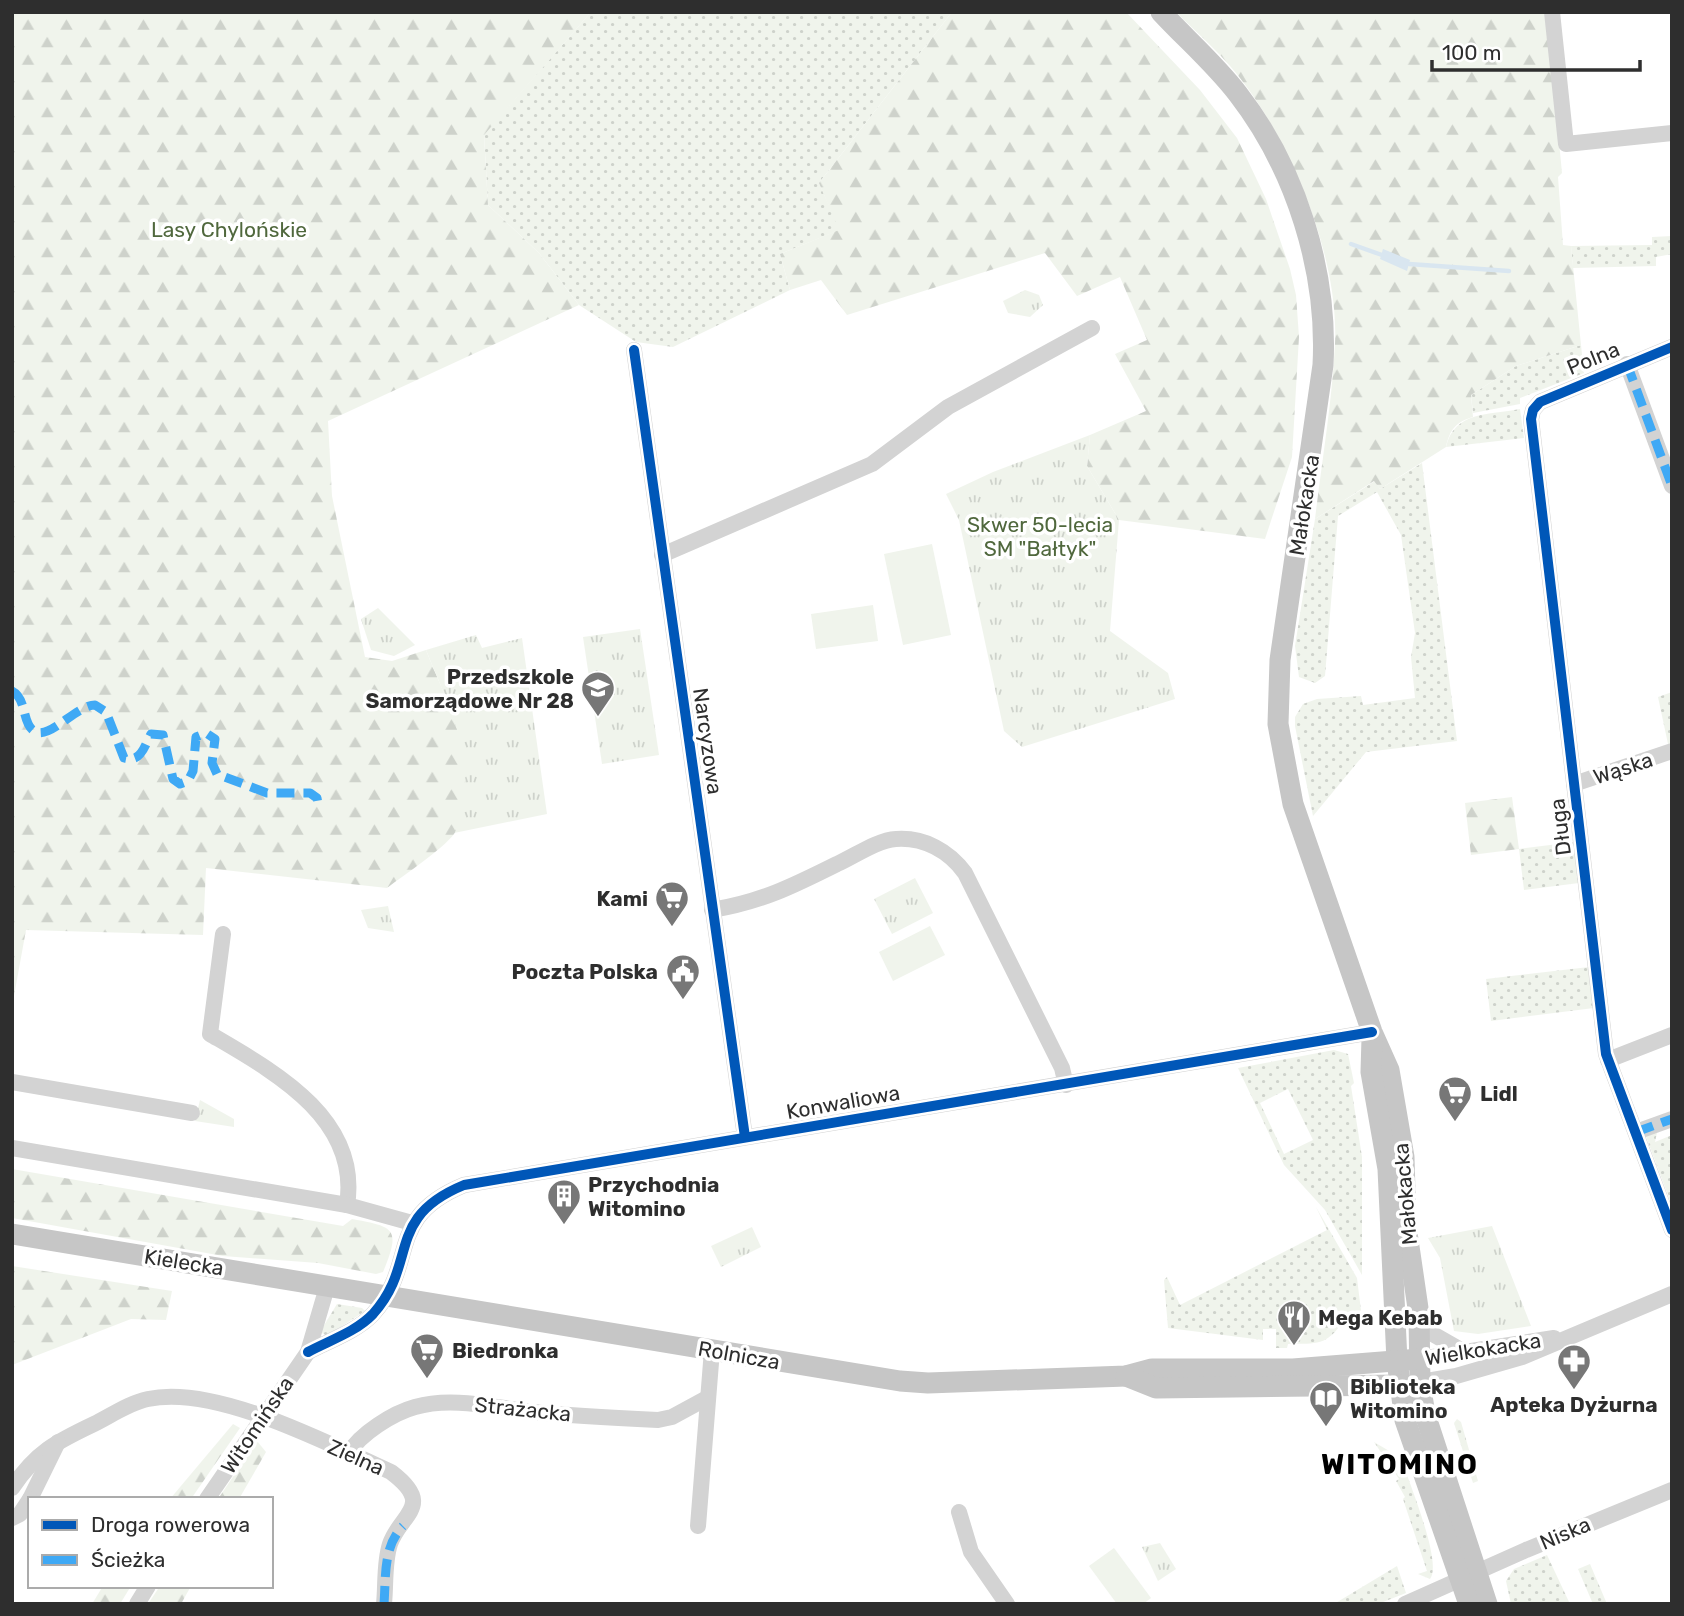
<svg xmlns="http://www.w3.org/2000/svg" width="1684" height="1616" viewBox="0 0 1684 1616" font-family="Rubik,sans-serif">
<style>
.grass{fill:url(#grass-dots);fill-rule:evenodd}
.forest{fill:url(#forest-firs)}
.park{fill:url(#park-tufts)}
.pitch{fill:#f0f4ec}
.water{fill:#d9e6f0}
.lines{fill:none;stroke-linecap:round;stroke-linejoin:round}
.stream{stroke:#d9e6f0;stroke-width:4.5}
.minor{stroke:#d3d3d3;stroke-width:16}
.major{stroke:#c6c6c6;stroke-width:21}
.quiet{stroke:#3fa9f5;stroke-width:9;stroke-dasharray:18 9;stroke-linecap:butt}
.cycleway-casing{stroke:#fff;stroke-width:15}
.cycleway{stroke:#0057b8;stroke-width:10}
.labels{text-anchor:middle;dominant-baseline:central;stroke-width:7;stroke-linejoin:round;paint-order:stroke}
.park-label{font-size:21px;fill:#50683d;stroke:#fff}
.street-label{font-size:21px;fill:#2e2e2e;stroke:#fff}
.poi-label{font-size:21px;font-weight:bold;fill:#2e2e2e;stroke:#fff;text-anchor:start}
.district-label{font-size:28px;font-weight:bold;letter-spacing:2px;fill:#000;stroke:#fff}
</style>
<defs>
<pattern id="grass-dots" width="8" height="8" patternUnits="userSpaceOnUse" patternTransform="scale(1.75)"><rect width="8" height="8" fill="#f0f4ec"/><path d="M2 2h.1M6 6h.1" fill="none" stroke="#ced2cb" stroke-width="1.8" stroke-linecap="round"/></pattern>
<pattern id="forest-firs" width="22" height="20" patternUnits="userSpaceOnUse" patternTransform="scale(1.75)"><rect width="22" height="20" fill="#f0f4ec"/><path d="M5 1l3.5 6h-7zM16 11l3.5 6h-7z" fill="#ced2cb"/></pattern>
<pattern id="park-tufts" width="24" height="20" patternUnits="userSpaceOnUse" patternTransform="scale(1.75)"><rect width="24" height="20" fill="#f0f4ec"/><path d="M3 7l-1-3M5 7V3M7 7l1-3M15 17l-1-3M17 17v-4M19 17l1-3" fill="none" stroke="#ced2cb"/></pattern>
</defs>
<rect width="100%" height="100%" fill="#fff"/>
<!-- grass -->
<g class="grass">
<path d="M591,12h361l-133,171 21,47 -60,24 10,36 -117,57 -37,-5 -57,-37 -40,-52 -51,-48 -4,-71z"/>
<path d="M1672,236v18l-16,3v9l-83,2 -2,-22 81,-1v-8z"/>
<path d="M1581,345l3,28 -64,25v6l-47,9 -2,-18 45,-29z"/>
<path d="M1520,409l4,29 -78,9c8,-36 43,-32 74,-38z"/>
<path d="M1422,463l35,278 -91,11 -53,64 -18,-90v-9l8,-13 14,-5 44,-3 2,9 52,-7 -4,-41 4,-24 -14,-98 -24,-43 -39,24 -13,160 -10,7 -16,-6 -4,-31 20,-127 60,-38 5,8z"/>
<path d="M1672,692v51l-4,1 -10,-47z"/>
<path d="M1574,842l5,41 -55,7 -5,-41z"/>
<path d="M1589,967l5,41 -103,13 -5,-42z"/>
<path d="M1334,1050l14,4 6,29 -3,3 11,71v118l-37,-65 -41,-45 -46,-97zM1288,1089l25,51 -29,14 -24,-51z"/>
<path d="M1658,1128l-3,14 17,-7v71l-27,-72z"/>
<path d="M1316,1207l41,71 5,41 -18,1c-18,27 -27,23 -56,24l-1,4h-11v-19h-13v11l-95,-12 -4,-48 3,-3 13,28 147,-75z"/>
<path d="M337,1304l25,4 3,3 -38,25 -7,-4z"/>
<path d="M1457,1419l4,3 17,59 -5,2 -19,-60z"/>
<path d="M1374,1442l27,16c7,22 42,105 29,121l-12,-5 9,-3 -24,-72 2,-2 -9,-16 3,-2z"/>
<path d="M1547,1555l23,49h-59l-5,-23 8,-12z"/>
<path d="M1590,1564l17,40h-14l-15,-35z"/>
<path d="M1397,1566l9,27 -28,11h-44z"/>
</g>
<!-- forest -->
<g class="forest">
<path d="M12,12h579l-107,123 4,70 51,48 40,52 -251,116 4,75 33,161 27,4 34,-11c20,51 64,131 28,184 -11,15 -50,41 -67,54l-181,-20 -3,67 -177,-5 -14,77z"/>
<path d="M952,12h174l74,78 37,48 29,61 24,70 6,26 3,42 -7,120 -27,82 -146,-19 -32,-54 3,-31 56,-24 -31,-57 32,-14 -27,-63 -43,19 -32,-43 -198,62 -26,-35 -31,10 -10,-36 59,-24 -20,-47z"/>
<path d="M1176,12h369l15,140 2,21 -4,4 5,68 8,1 10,99 -65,21 -45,29 2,22c-17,5 -23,12 -27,30l-66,42 -6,-8 -59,38c7,-58 17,-117 20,-175 4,-84 -40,-192 -89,-258 -20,-28 -46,-50 -70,-74z"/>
<path d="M1512,797l7,52 -48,6 -6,-52z"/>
<path d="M12,1169l331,57 9,-7c43,8 49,9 31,53l-7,2 -58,-11 -95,-7 -211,-38z"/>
<path d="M12,1266l160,25 -6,29 -35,-1 -119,46z"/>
<path d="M233,1424l7,4 -49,71h-21z"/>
<path d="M257,1441l9,11 -27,47h-21z"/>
<path d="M103,1586h28l-11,18h-28z"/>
<path d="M160,1586h31l-10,18h-33z"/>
</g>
<!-- park -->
<g class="park">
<path d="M1025,290l14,5 4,10 -13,12 -22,-4 -5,-12z"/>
<path d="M1090,435l-3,31 32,54 -9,111 58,42 7,26 -153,48 -18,-16 -45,-211 -13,-26 47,-22z"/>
<path d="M378,608l37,37 -21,11 -23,-6 -10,-31z"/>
<path d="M640,629l19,126 -57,9 -19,-127z"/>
<path d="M476,635l6,13 40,-10 25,176 -93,19c29,-64 -4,-123 -28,-183z"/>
<path d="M915,878l18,35 -41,21 -18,-35z"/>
<path d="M388,906l6,26 -26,-4 -7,-18z"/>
<path d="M200,1100l34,19v8l-39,-6z"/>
<path d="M1492,1226l39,100 -53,8 -24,-3 -14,-73 -12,-20z"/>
<path d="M752,1227l9,20 -40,20 -10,-21z"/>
<path d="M1160,1543l16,26 -18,12 -16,-34z"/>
</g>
<!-- pitch -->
<g class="pitch">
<path d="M932,544l19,91 -48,10 -19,-91z"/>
<path d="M873,605l5,36 -62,8 -5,-35z"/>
<path d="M930,926l15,29 -52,26 -14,-29z"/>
<path d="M1114,1548l37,50 -8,6h-26l-28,-38z"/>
</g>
<!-- water -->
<path class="water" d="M1383,249l27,11 -3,11 -27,-12z"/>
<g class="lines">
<!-- stream -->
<g class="stream">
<path d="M1351,244l31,11"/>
<path d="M1409,264l100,7"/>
</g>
<!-- minor -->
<g class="minor">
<path d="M1552,12l14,132 106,-11"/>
<path d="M1672,347l-132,55 -7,8 -2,9 75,635 66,176"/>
<path d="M634,350l111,787"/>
<path d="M1627,364l45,122"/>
<path d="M662,555l210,-91 76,-57 144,-79"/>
<path d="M1574,784l98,-33"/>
<path d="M712,910c49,-8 81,-24 125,-46 18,-8 40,-24 59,-25 28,-2 53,12 69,34l97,195 4,17"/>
<path d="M223,934l-13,100c63,37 151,84 137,171"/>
<path d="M1608,1060l64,-25"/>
<path d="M12,1082l180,31"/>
<path d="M1636,1132l36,-13"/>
<path d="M12,1148l335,57 65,18"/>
<path d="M1419,1319l12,14 35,20"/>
<path d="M308,1352c20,-11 48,-20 65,-38 46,-51 11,-96 91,-129l908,-153"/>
<path d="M1420,1359l134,-21"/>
<path d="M1409,1384l47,-8 66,-19 150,-63"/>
<path d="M349,1453c11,-19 44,-40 66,-46 38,-11 80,1 118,5 41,4 83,6 125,8l14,-3 35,-19"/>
<path d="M12,1488c24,-36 44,-46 82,-64 18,-9 35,-21 54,-25 67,-15 181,45 243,73 45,34 9,42 -1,72 -6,18 -4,41 -6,60"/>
<path d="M30,1499l28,-57"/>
<path d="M207,1499l101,-147 19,-65"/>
<path d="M959,1512l12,40 36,52"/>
<path d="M12,1518l8,-4 10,-15"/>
<path d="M698,1526l14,-176"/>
<path d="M137,1604l11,-18"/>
<path d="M1405,1604l121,-54 146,-60"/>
</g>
<!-- major -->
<g class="major">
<path d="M1161,12c25,27 55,53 77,82 58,75 90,177 85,271l-43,295 -2,64 15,80 79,228 17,38 15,87 2,69 13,89 1,69 5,30 62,190"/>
<path d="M1372,1038l-1,34 17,97 9,192 8,59 64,184"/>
<path d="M12,1234l888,147 28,2 198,-7 26,-7h141l127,-10"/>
<path d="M1126,1376l30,12 244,-3"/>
</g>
<!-- quiet -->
<g class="quiet">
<path d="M1627,364l45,122"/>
<path d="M12,691c16,8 9,35 24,41 15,6 41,-27 59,-27l11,7 18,46c18,5 20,-12 27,-24l12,1 10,44 7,5 8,-3 5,-10 3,-34 10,-4 9,6 -3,24 5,11 50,19h43l7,5 1,6"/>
<path d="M1636,1132l36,-13"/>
<path d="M384,1604c2,-27 -1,-58 19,-78"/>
</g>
<!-- cycleway casing -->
<g class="cycleway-casing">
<g id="cycleway">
<path d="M1672,347l-132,55 -7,8 -2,9 75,635 66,176"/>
<path d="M634,350l111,787"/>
<path d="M308,1352c20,-11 48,-20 65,-38 46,-51 11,-96 91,-129l908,-153"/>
</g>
</g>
<!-- cycleway -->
<use href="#cycleway" class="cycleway"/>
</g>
<!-- icons -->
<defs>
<g id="school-pin" transform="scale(1.75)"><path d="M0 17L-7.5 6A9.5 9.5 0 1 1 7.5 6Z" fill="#777" stroke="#fff"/><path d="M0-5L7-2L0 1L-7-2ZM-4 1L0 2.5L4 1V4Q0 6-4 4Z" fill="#fff"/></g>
<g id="supermarket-pin" transform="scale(1.75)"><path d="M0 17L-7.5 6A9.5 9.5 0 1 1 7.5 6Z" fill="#777" stroke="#fff"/><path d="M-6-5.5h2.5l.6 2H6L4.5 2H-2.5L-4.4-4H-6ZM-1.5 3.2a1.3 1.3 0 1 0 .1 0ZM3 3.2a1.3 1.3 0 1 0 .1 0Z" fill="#fff"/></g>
<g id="civic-pin" transform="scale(1.75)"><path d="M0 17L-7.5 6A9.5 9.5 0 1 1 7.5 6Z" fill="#777" stroke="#fff"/><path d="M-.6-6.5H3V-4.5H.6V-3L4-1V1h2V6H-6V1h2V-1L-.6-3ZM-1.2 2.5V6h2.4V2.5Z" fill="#fff"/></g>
<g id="building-pin" transform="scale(1.75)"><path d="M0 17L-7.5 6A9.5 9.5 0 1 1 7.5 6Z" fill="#777" stroke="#fff"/><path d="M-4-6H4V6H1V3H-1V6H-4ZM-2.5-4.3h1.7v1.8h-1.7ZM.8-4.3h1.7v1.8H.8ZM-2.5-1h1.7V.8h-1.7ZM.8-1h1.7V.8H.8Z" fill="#fff"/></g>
<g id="restaurant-pin" transform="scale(1.75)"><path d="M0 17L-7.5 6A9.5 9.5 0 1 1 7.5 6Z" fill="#777" stroke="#fff"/><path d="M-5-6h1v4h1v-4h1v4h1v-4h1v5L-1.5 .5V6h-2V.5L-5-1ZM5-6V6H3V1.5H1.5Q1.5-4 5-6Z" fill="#fff"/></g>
<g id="pharmacy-pin" transform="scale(1.75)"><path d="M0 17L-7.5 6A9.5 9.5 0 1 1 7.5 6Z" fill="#777" stroke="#fff"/><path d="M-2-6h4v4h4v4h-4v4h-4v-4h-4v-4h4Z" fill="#fff"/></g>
<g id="library-pin" transform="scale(1.75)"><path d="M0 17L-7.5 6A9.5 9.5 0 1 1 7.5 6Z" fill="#777" stroke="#fff"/><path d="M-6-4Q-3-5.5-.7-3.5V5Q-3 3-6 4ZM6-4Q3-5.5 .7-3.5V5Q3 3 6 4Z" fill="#fff"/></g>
</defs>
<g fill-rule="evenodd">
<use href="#school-pin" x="598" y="688"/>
<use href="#supermarket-pin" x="672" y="898"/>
<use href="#civic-pin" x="683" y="971"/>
<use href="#supermarket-pin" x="1455" y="1093"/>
<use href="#building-pin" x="564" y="1196"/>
<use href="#restaurant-pin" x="1294" y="1317"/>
<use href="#supermarket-pin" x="427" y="1350"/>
<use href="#pharmacy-pin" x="1574" y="1361"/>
<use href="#library-pin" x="1326" y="1398"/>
</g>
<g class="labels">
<!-- park labels -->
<g class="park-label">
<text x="229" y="229">Lasy Chylońskie</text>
<text x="1040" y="524">Skwer 50-lecia<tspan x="1040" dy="24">SM "Bałtyk"</tspan></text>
</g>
<!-- street labels -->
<g class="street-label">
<text transform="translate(1593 358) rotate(-22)">Polna</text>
<text transform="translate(1304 505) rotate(-81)">Małokacka</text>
<text transform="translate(708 741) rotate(82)">Narcyzowa</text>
<text transform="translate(1623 768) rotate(-18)">Wąska</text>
<text transform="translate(1560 827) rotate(-97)">Długa</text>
<text transform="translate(843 1102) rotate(-10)">Konwaliowa</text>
<text transform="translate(1405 1194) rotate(-95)">Małokacka</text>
<text transform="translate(184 1262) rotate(9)">Kielecka</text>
<text transform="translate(1483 1349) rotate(-9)">Wielkokacka</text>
<text transform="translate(739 1355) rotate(10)">Rolnicza</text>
<text transform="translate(523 1409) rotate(6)">Strażacka</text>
<text transform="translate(257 1425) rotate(-56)">Witomińska</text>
<text transform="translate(356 1457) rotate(24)">Zielna</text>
<text transform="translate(1565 1533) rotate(-23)">Niska</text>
</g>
<!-- poi labels -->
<g class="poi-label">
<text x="574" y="676" text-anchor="end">Przedszkole<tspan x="574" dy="24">Samorządowe Nr 28</tspan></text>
<text x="648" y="898" text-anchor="end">Kami</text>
<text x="658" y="971" text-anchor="end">Poczta Polska</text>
<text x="1480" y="1093">Lidl</text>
<text x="588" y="1184">Przychodnia<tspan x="588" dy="24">Witomino</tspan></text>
<text x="1318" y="1317">Mega Kebab</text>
<text x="452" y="1350">Biedronka</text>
<text x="1350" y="1386">Biblioteka<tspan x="1350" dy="24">Witomino</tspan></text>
<text x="1574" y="1404" text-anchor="middle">Apteka Dyżurna</text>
</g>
<!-- district labels -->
<g class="district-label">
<text x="1400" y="1464">WITOMINO</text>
</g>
</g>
<!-- border -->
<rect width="1684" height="1616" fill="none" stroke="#2e2e2e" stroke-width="28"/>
<!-- legend -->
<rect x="28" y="1497" width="245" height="91" fill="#ffffff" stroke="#ababab" stroke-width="2"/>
<rect x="42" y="1520" width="35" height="10" fill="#0057b8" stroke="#ababab" stroke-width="2"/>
<text x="91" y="1532" font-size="21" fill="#2e2e2e">Droga rowerowa</text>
<rect x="42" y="1555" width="35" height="10" fill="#3fa9f5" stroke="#ababab" stroke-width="2"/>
<text x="91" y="1567" font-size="21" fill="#2e2e2e">Ścieżka</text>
<!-- scale -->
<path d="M1432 60v10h208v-10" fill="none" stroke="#2e2e2e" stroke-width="3.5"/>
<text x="1442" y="60" font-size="21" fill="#2e2e2e" stroke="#ffffff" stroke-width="5" paint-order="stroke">100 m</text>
</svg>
